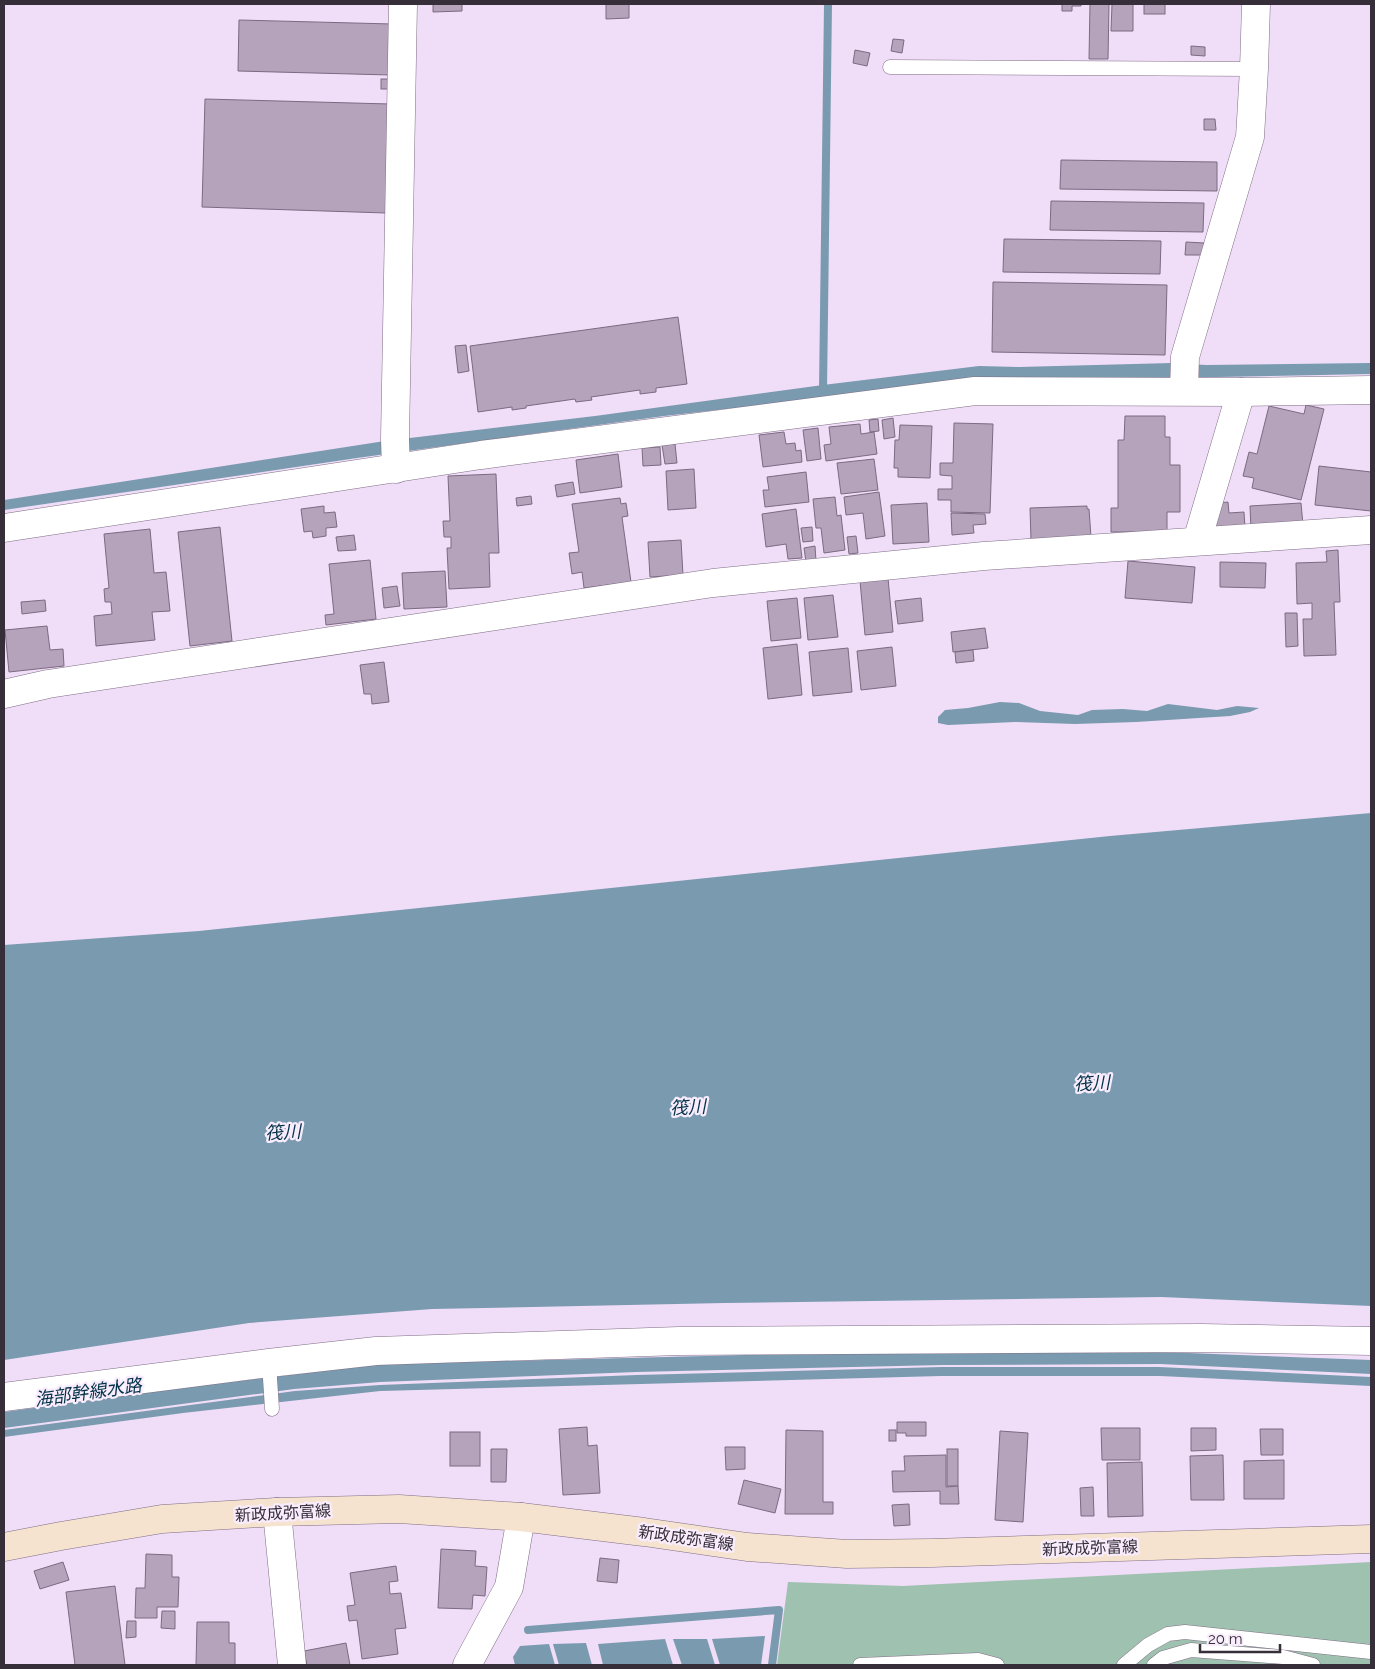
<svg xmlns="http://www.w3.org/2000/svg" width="1375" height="1669" viewBox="0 0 1375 1669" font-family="Raleway,'Noto Sans JP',sans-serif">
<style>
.green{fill:#9ec1b0}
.water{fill:#799aaf}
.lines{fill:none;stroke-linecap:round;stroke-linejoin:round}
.stream{stroke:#799aaf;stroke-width:8}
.building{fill:#b4a3bb;stroke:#7b6a82}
.lane-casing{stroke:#7f6e85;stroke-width:15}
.street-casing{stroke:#7f6e85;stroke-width:29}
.secondary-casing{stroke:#7f6e85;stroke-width:29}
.lane{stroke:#fff;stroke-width:14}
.street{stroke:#fff;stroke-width:28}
.secondary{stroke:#f5e2cf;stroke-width:28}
.labels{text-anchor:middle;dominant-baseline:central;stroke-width:4.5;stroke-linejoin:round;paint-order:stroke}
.street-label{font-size:16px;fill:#362f39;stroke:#f9edfd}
.water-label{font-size:18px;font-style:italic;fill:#033248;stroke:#f9edfd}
</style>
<rect width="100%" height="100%" fill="#f0ddf7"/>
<!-- green -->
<path class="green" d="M1371,1562v103h-594l11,-83 115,4z"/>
<!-- water -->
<g class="water">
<path d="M1172,363l34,2 165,-2v11l-207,4 -188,-1 -135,19 -177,20 -307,42 -353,52v-10l381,-59 210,-25 228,-31 156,-19 40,1z"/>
<path d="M1000,702l19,1 21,8 38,4 14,-5 31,-1 24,2 21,-7 49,6 20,-4 22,2 -9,4 -20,4 -94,6 -61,2 -60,-2 -67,3 -10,-2v-6l7,-7 23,-2z"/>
<path d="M1371,813v493l-210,-9 -437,6 -292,6 -183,14 -245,37v-415l195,-14 911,-95z"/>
<path d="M948,1350l214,2 209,8v14l-211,-10 -218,1 -306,7 -256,10 -86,7 -290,39v-16l184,-25 194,-23z"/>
<path d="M942,1367h217l212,10v9l-211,-10h-219l-561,15 -197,22 -179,24v-7l291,-39 85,-6 257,-10z"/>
<path d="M765,1636l-4,29h-41l-8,-26z"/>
<path d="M665,1639l8,26h-70l-5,-21z"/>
<path d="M673,1639h34l8,26h-33z"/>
<path d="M586,1643l6,22h-33l-6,-21z"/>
<path d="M549,1644l6,21h-40l-2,-8 7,-11z"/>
</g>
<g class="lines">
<!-- stream -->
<g class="stream">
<path d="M823,390l5,-386"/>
<path d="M528,1630l251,-20 -7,55"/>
</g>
</g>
<!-- building -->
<g class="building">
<path d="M433,4h29v7l-29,1z"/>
<path d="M606,4h23v14l-23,1z"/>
<path d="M1062,4h19v2h-9v5h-10z"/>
<path d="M1090,4h19l-1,55h-19z"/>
<path d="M1112,4h21v27h-22z"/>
<rect x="1144" y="4" width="21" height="10"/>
<path d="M239,20l153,4 -2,51 -152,-4z"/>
<path d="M893,39l11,1 -2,13 -11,-2z"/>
<path d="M1191,46l14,1v9l-14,-1z"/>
<path d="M855,50l15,3 -3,13 -14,-3z"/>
<rect x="381" y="79" width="10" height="10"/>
<path d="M205,99l185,5 -4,109 -184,-6z"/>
<path d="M1204,119h11l1,11h-12z"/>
<path d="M1061,160l156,2v29l-157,-2z"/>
<path d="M1051,201l153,2 -1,29 -153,-2z"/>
<path d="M1004,239l157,2 -1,33 -157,-2z"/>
<path d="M1186,242l18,1v12h-19z"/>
<path d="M993,282l174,3 -2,70 -173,-3z"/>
<path d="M678,317l9,67 -31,4v4l-16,2v-4l-49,7 1,3 -16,2 -1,-3 -49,7v2l-14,2v-3l-34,5 -8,-66z"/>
<path d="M466,345l3,26 -11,2 -3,-27z"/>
<path d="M1306,405l18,4 -23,91 -49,-12 2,-10 -11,-2 6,-24 8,2 12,-48 35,8z"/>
<path d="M1125,416h40v21h5v28h10v47h-13v20h-56v-24h7v-68h6z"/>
<path d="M893,418l2,19 -11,2 -2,-19z"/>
<path d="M878,419l1,12 -9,1 -1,-12z"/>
<path d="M954,423l39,1 -3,89 -39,-1v-12h-13v-11h14v-13l-12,-1v-12h13z"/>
<path d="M860,424l1,10 13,-2 3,22 -51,7 -2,-16 7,-1 -2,-17z"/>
<path d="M900,425l32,1 -2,52 -32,-1v-9h-4l1,-28h4z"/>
<path d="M818,428l3,31 -14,2 -4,-31z"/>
<path d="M784,432l2,12 9,-1 1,8 5,-1 1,12 -39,5 -4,-32z"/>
<path d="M675,444l2,19 -12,1 -3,-19z"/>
<path d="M660,447l1,18 -18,1 -1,-18z"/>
<path d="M618,454l4,33 -42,6 -4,-33z"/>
<path d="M874,459l4,31 -37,4 -4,-31z"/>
<path d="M1319,466l52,6v39l-56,-6z"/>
<path d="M694,469l2,39 -28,2 -2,-39z"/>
<path d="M806,472l3,30 -44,5 -2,-17h6l-2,-13z"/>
<path d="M496,474l3,79h-10l1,34 -41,2 -2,-41h4v-11h-7l-1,-16h7l-2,-45z"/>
<path d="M573,482l2,12 -18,3 -2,-12z"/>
<path d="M879,492l6,44 -19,3 -3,-26 -17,2 -2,-18z"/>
<path d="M531,496l1,8 -15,2 -1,-8z"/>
<path d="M835,497l2,19 4,-1 4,35 -21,3 -3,-25h-5l-3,-29z"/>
<path d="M620,498l1,6 5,-1 2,13 -6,1 9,65 -47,6 -2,-16 -10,2 -3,-21 10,-1 -7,-48z"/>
<path d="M1228,502l1,11 15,-1 1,16 -32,5 5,-30z"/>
<path d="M927,503l2,39 -36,2 -2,-39z"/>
<path d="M1301,503l2,22 -52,4 -1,-23z"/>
<path d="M324,506v7l11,-1 2,15 -11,1v8l-13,2 -1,-7 -8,1 -3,-23z"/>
<path d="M1087,506v3h2l2,28 -60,3 -1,-32z"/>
<path d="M796,509l6,49 -14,1 -2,-15 -20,3 -4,-33z"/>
<path d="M951,513l34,1 1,10 -13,1 1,8 -22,2z"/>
<path d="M220,527l12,114 -42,5 -12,-114z"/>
<path d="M812,527l1,14 -10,1 -2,-14z"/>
<path d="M150,529l4,44 12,-1 4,39 -18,1 3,28 -59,6 -2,-30 18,-2 -1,-12h-6l-1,-13 5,-1 -5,-54z"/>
<path d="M354,535l2,15 -18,1 -2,-14z"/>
<path d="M856,536l2,17 -9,1 -2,-17z"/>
<path d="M681,540l2,35 -33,2 -2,-35z"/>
<path d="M815,546l1,15 -10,1 -2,-14z"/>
<path d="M1338,550l2,52h-6l2,53 -32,1 -1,-37h9v-16l-15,1 -1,-41 31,-1 -1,-11z"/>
<path d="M370,560l6,59 -50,6 -1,-10 9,-1 -5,-50z"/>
<path d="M1128,561l67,6 -3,36 -67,-5z"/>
<path d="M1220,562l46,1 -1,25 -45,-1z"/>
<path d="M445,571l2,36 -43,2 -2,-36z"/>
<path d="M888,578l5,54 -28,3 -5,-54z"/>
<path d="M397,586l3,20 -16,2 -2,-20z"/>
<path d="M833,595l5,42 -30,3 -4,-42z"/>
<path d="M797,598l4,40 -30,3 -4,-40z"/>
<path d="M921,598l2,23 -25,3 -3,-23z"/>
<path d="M45,600l1,11 -24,3 -1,-12z"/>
<path d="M1285,613h12l1,33 -12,1z"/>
<path d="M47,626l3,24 13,-1 1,17 -55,6 -4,-42z"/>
<path d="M985,628l3,20 -35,4 -2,-20z"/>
<path d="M797,644l5,51 -34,4 -5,-51z"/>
<path d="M892,647l4,39 -35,4 -4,-39z"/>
<path d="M848,648l4,44 -39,4 -4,-44z"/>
<path d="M973,650l1,11 -18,2 -1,-11z"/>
<path d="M384,662l5,40 -17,2 -1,-10h-7l-4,-29z"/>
<path d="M897,1422h29v14h-20v-3h-9z"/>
<path d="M587,1427l1,19 9,-1 3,48 -37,2 -4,-66z"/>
<path d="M1101,1428h39v32h-38z"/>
<path d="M1191,1428h25v22l-25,1z"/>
<path d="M1260,1429h23v26h-22z"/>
<path d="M786,1430l37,1v71h10v12h-48z"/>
<rect x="889" y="1430" width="7" height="11"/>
<path d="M1000,1431l28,2 -5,89 -28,-2z"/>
<rect x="450" y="1432" width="30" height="34"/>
<path d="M725,1447h20v22l-19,1z"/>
<path d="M491,1449h16l-1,33h-15z"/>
<rect x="947" y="1449" width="11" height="37"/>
<path d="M946,1455v32l12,-1 1,18h-19v-13l-47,1 -1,-21h13l-1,-15z"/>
<path d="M1223,1455l1,45h-33l-1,-44z"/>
<path d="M1284,1460v39h-40v-38z"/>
<path d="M1142,1462l1,54 -35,1 -1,-54z"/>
<path d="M744,1480l37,9 -6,24 -37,-9z"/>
<path d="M1093,1487l1,29h-13l-1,-28z"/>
<path d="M909,1504l1,21 -16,1 -2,-21z"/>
<path d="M441,1549l35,2 -1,15 12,1 -2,29 -12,-1 -1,14 -34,-1z"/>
<path d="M146,1554l26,1v22h7l-1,30h-21v11h-22l1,-30h9z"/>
<path d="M600,1558l19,2 -2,23 -20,-2z"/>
<path d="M63,1562l6,18 -29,9 -6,-18z"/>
<path d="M396,1566l2,15 -9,1 1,12 11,-1 5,35 -11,1 3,25 -36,5 -5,-39 -8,1 -2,-15 8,-1 -5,-32z"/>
<path d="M115,1586l10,79h-50l-9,-73z"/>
<path d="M162,1611h13v18l-14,-1z"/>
<path d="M127,1621h9v16l-10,1z"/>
<path d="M197,1622h32v21h6v22h-39z"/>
<path d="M346,1643l4,22h-43l-3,-14z"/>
</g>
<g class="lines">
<!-- lane casing -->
<g class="lane-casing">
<g id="lane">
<path d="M890,67l364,2"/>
<path d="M269,1363l3,46"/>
<path d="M860,1665l118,-5 19,5"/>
<path d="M1124,1665l24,-20 20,-11 17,-2 186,20"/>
<path d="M1154,1665l9,-7 28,-8 92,7 30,8"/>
</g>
</g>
<!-- street casing -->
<g class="street-casing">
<g id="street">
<path d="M1184,391l1,-34 65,-220 4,-68 2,-65"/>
<path d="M396,469l-1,-30 8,-435"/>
<path d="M4,528l477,-73 494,-64 266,1 130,-2"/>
<path d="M1197,541l44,-149"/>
<path d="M4,694l44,-10 665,-101 271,-27 387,-26"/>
<path d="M4,1397l265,-34 107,-12 303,-10 522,-3 170,3"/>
<path d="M277,1512l15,153"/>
<path d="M467,1665l42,-78 12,-70"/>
</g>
</g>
<!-- secondary casing -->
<g class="secondary-casing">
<path id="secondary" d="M4,1547l57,-11 101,-17 115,-7 122,-3 122,8 123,15 103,15 100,7 85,-1 439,-14"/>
</g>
<!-- lane -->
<use href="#lane" class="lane"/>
<!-- street -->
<use href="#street" class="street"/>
<!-- secondary -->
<use href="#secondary" class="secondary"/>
</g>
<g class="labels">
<!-- street labels -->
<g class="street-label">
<text transform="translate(283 1513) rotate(-3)">新政成弥富線</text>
<text transform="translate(686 1538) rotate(8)">新政成弥富線</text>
<text transform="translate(1090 1548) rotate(-2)">新政成弥富線</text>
</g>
<!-- water labels -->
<g class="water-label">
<text transform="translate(1092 1083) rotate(-3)">筏川</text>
<text transform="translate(688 1107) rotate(-3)">筏川</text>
<text transform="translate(283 1132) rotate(-3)">筏川</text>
<text transform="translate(88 1392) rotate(-8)">海部幹線水路</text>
</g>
</g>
<!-- border -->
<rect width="1375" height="1669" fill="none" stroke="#362f39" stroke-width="10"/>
<!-- scale -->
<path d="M1200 1644v8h80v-8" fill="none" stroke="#362f39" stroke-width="2.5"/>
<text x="1208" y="1644" font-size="15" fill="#362f39" stroke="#f9edfd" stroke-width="4" paint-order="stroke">20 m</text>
</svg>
